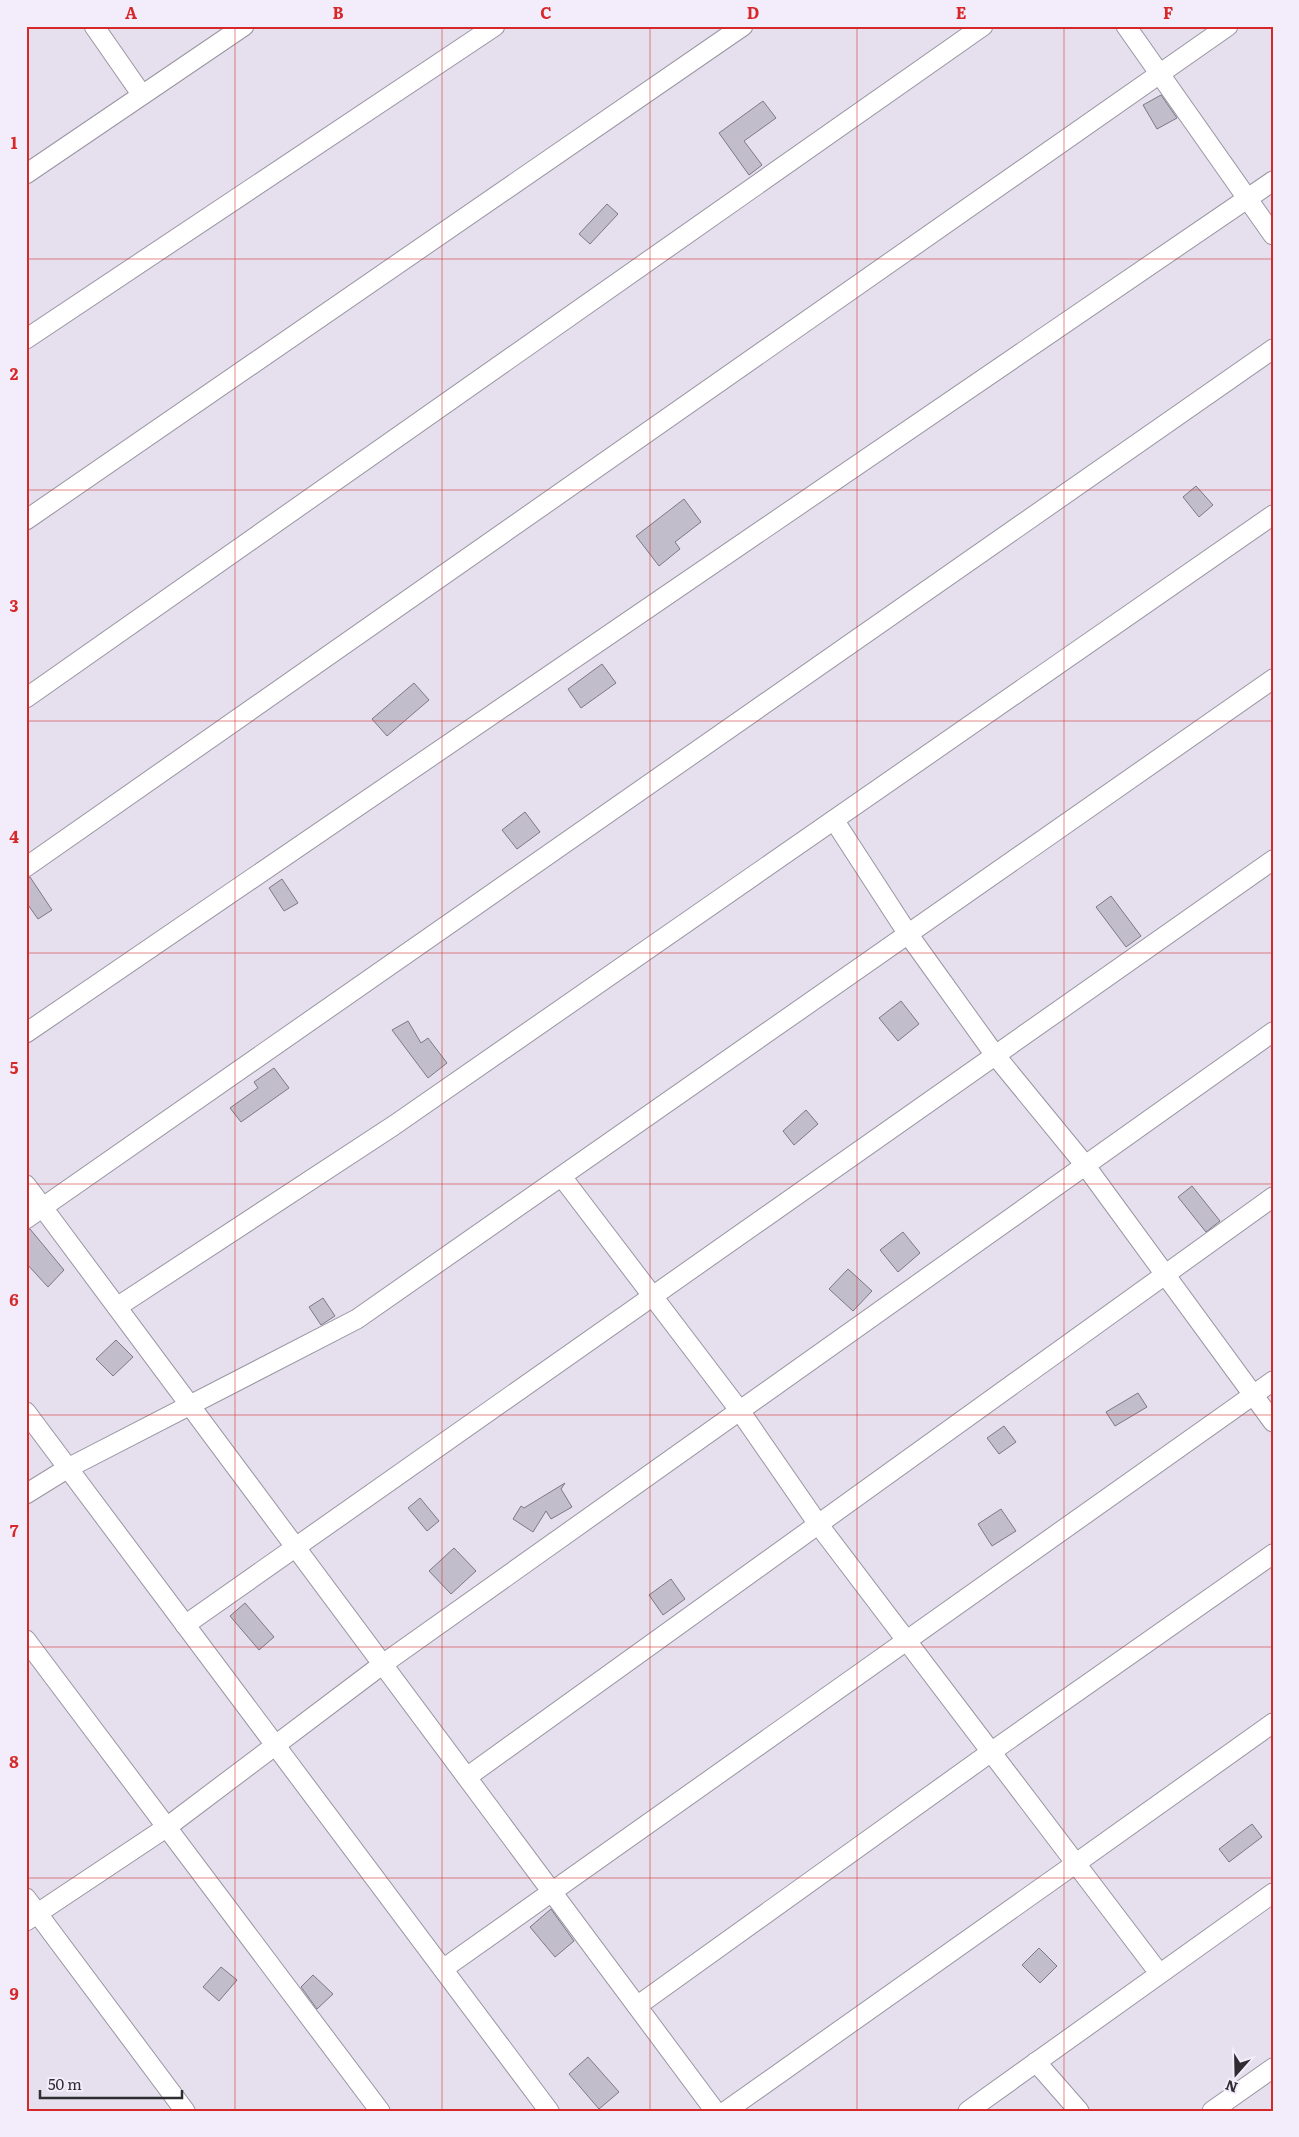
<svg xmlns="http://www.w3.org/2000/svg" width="1299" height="2137" viewBox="0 0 1299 2137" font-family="Literata,serif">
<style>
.building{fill:#c2bdcb;stroke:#7d7885}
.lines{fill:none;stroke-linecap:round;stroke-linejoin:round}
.minor-casing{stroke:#9a95a2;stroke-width:21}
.minor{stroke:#fff;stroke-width:19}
.grid{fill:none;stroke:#d62828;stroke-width:1;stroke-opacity:0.55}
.neatline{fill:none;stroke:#d62828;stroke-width:2}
.grid-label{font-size:16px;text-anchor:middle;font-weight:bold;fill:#d62828}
</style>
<rect width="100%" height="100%" fill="#e5dfee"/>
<!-- building -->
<g class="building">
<path d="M1161,95l16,23 -20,11 -14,-24z"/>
<path d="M763,101l13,17 -32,23 18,24 -13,10 -30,-42z"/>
<path d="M607,204l11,10 -28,30 -11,-10z"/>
<path d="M1196,486l17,19 -14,12 -16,-20z"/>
<path d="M684,499l17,23 -26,20 5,7 -21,17 -23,-30z"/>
<path d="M602,664l14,19 -35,25 -13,-19z"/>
<path d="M414,683l15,17 -42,36 -15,-17z"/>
<path d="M525,812l15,20 -23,17 -15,-19z"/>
<path d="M30,877l22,33 -14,9 -12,-17v-24z"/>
<path d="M282,879l16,24 -14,8 -15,-23z"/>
<path d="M1111,896l30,40 -15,11 -30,-40z"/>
<path d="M901,1001l18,23 -21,17 -19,-23z"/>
<path d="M408,1021l13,22 7,-5 19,25 -19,15 -36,-48z"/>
<path d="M274,1068l15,20 -48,34 -11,-14 28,-20 -4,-6z"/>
<path d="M806,1110l12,14 -24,21 -11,-14z"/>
<path d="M1192,1186l28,35 -14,11 -28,-35z"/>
<path d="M30,1229l34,41 -16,17 -22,-24v-33z"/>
<path d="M903,1232l17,21 -22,19 -18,-22z"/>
<path d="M848,1269l24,22 -19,20 -24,-22z"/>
<path d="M323,1298l12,18 -14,9 -12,-18z"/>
<path d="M116,1340l17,17 -20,19 -17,-17z"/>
<path d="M1138,1393l9,14 -32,19 -9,-14z"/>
<path d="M1004,1426l12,16 -17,12 -12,-16z"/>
<path d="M565,1483l-4,6 11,18 -21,12 -5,-8 -13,21 -20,-13 8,-13 3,2z"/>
<path d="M420,1498l19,23 -12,10 -19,-23z"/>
<path d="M1001,1509l15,22 -24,15 -14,-22z"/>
<path d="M454,1548l22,23 -25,23 -22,-23z"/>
<path d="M671,1579l14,20 -22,16 -14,-20z"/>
<path d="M245,1603l29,34 -15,13 -29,-34z"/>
<path d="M1252,1824l10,13 -33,25 -10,-13z"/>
<path d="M551,1909l23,32 -19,16 -25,-30z"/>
<path d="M1039,1948l18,18 -17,17 -18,-18z"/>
<path d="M221,1967l16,13 -18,21 -16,-14z"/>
<path d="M313,1975l20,19 -16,15 -16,-22z"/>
<path d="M588,2057l31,35 -20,17 -30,-35z"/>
</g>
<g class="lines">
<!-- minor casing -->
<g class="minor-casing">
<g id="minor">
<path d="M94,26l48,69"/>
<path d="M1126,26l147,209"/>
<path d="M26,174l218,-148"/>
<path d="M26,339l469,-313"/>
<path d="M26,520l717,-494"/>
<path d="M26,698l957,-672"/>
<path d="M834,820l74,114 87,121 90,110 188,257"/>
<path d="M26,867l1202,-841"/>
<path d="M26,1033l1247,-852"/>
<path d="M562,1177l178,234 78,113 341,449"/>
<path d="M26,1185l689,926"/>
<path d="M26,1219l1247,-870"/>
<path d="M117,1307l276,-181 880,-611"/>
<path d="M26,1412l523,699"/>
<path d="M26,1494l42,-26 289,-149 916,-640"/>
<path d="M185,1625l1088,-765"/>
<path d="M26,1640l354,471"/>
<path d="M467,1777l806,-580"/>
<path d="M26,1898l159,213"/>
<path d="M26,1921l141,-94 216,-163 890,-632"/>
<path d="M443,1969l830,-588"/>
<path d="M637,2006l354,-254 282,-198"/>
<path d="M1036,2062l43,49"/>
<path d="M726,2111l349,-247 198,-141"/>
<path d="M968,2111l305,-218"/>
<path d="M1212,2111l61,-43"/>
</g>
</g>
<!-- minor -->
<use href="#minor" class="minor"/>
</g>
<!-- grid -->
<path class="grid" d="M235,26v2085M442,26v2085M650,26v2085M857,26v2085M1064,26v2085M26,259h1247M26,490h1247M26,721h1247M26,953h1247M26,1184h1247M26,1415h1247M26,1647h1247M26,1878h1247"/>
<!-- border -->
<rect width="1299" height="2137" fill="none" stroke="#f2ecfb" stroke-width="55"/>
<!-- north arrow -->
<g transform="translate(1236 2074) rotate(200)" stroke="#f2ecfb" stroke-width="4" paint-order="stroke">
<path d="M0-4L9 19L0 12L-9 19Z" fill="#2f2d32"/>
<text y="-8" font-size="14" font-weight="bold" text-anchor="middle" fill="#2f2d32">N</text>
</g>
<!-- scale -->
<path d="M40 2090v8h142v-8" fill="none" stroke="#2f2d32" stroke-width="2.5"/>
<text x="48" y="2090" font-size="15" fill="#2f2d32" stroke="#f2ecfb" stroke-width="4" paint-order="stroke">50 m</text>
<rect x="28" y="28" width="1244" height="2082" class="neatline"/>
<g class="grid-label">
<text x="131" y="19">A</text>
<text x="338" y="19">B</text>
<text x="546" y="19">C</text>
<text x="753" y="19">D</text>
<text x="961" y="19">E</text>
<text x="1168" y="19">F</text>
<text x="14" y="149">1</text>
<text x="14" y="380">2</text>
<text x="14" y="612">3</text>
<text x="14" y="843">4</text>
<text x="14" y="1074">5</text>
<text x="14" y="1306">6</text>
<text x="14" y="1537">7</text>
<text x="14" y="1768">8</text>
<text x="14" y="2000">9</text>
</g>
</svg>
